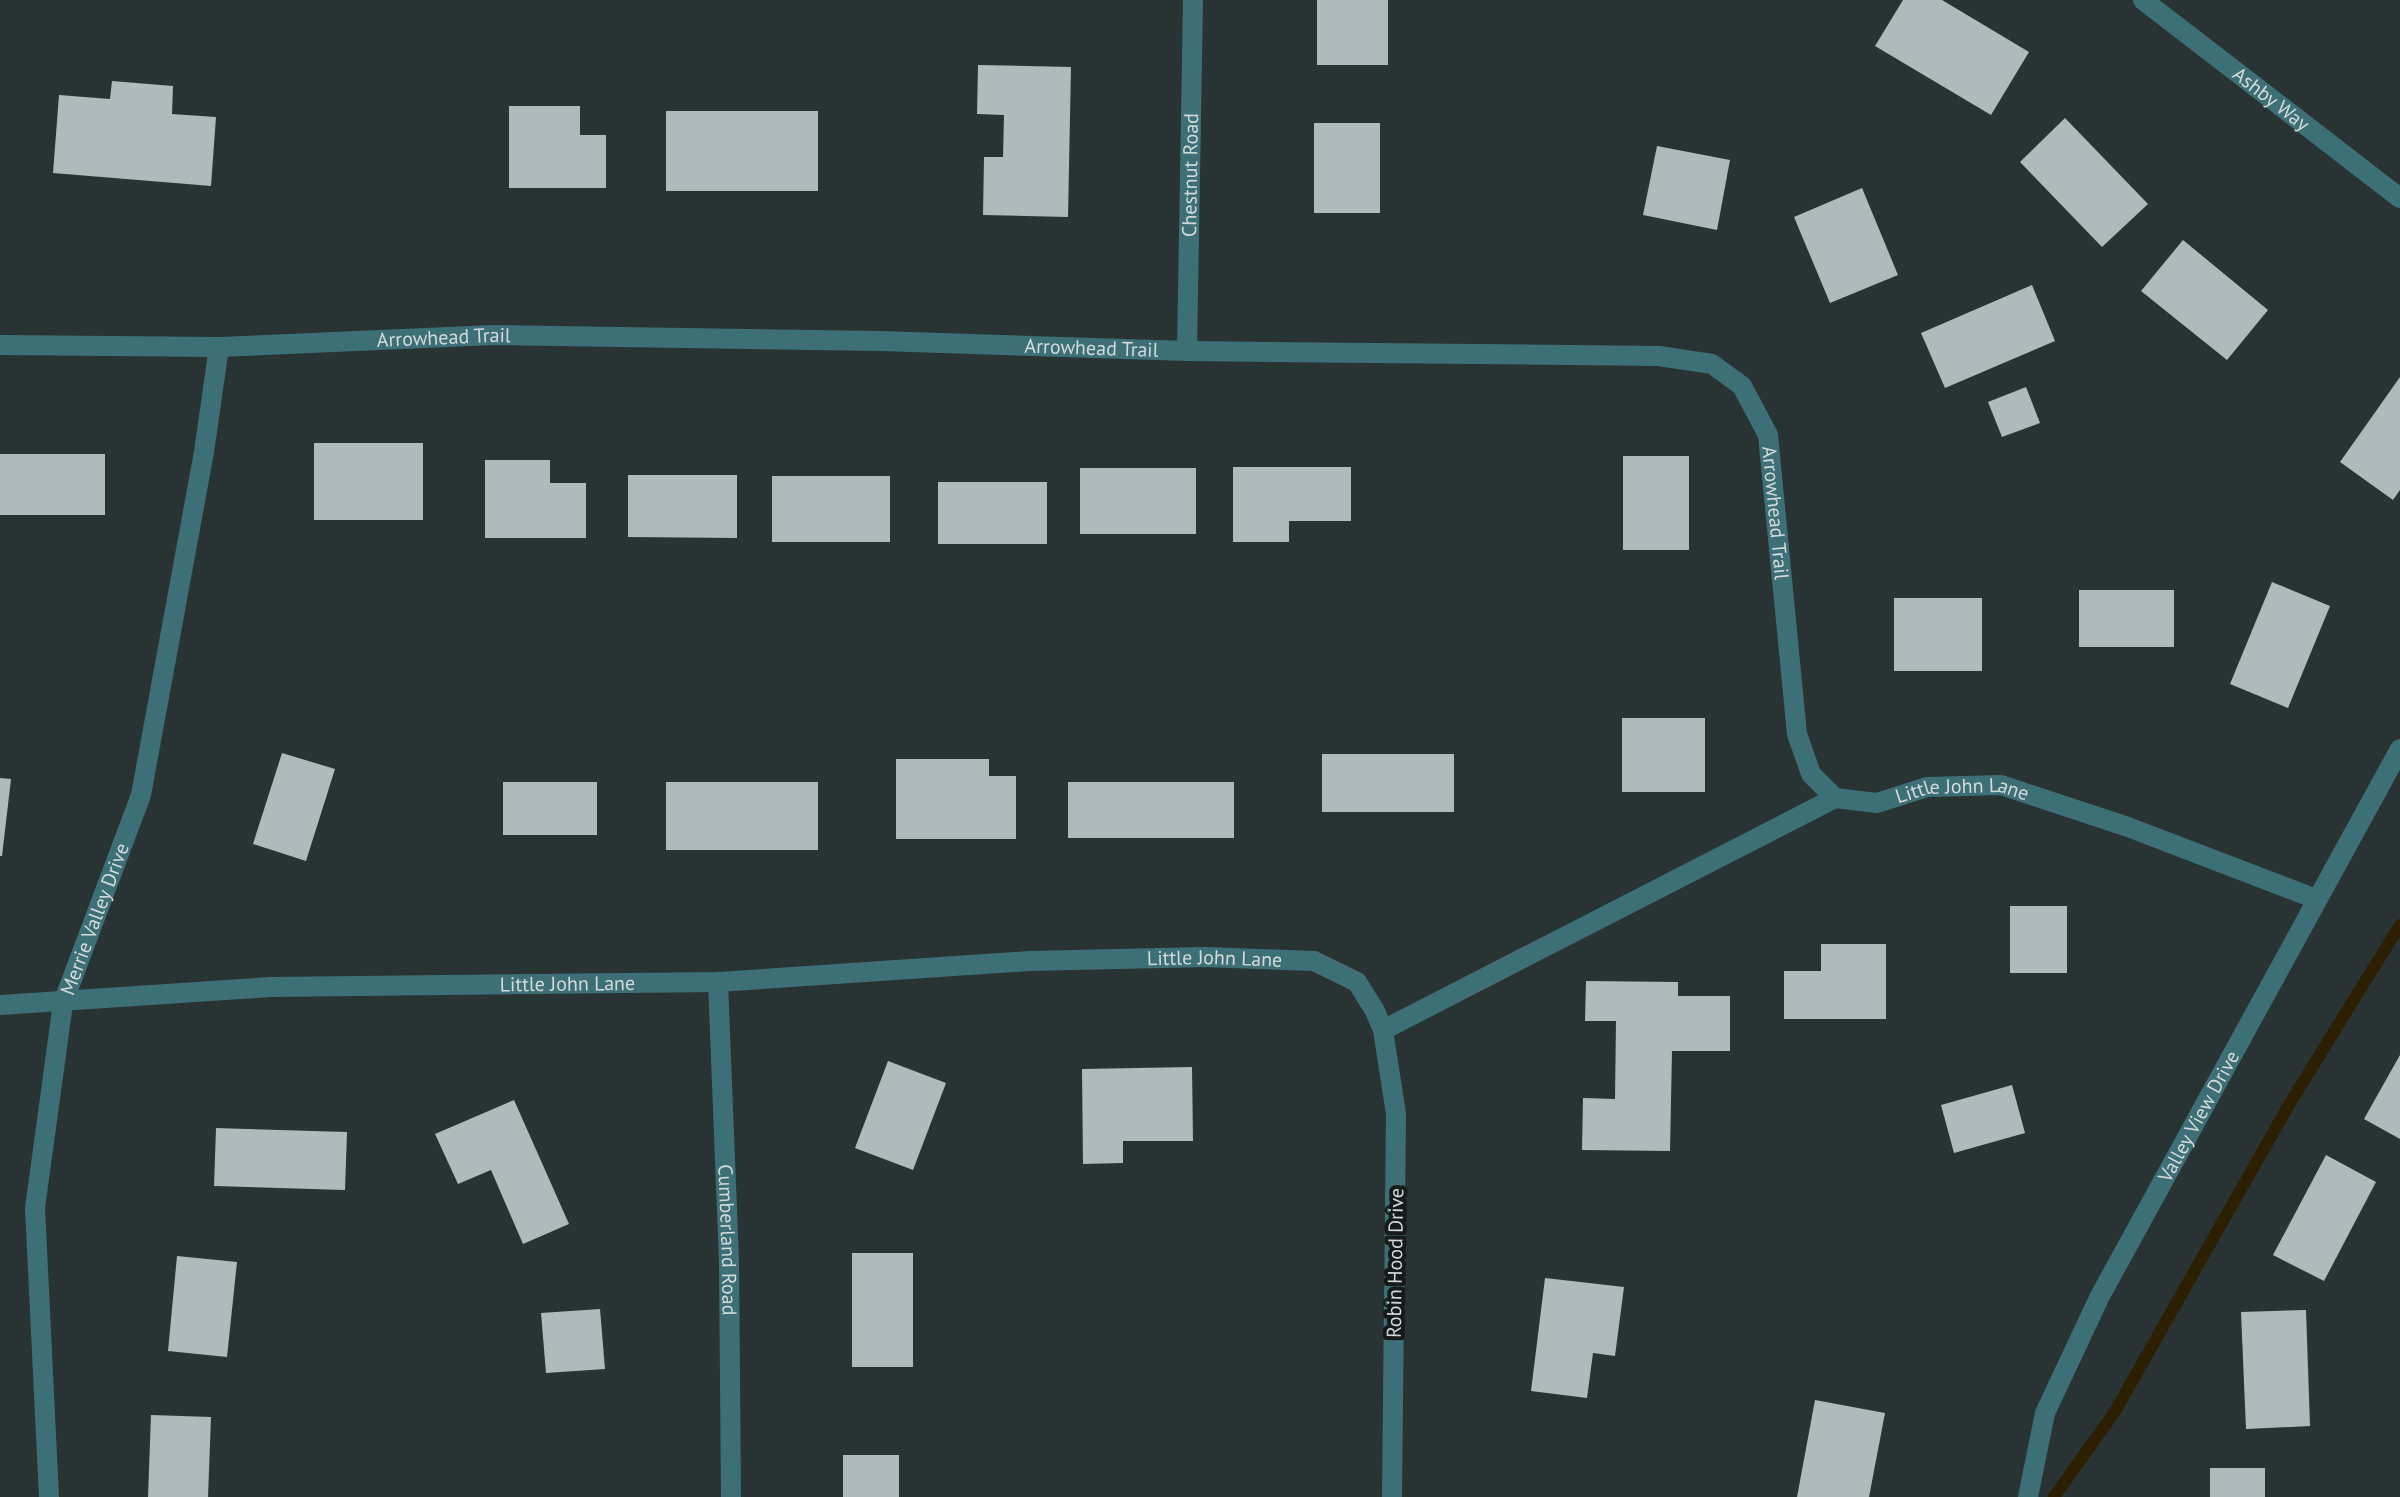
<svg xmlns="http://www.w3.org/2000/svg" width="2400" height="1497" viewBox="0 0 2400 1497" font-family="'PT Sans',sans-serif">
<style>
.lines{fill:none;stroke-linecap:round;stroke-linejoin:round}
.stream{stroke:#2d1f02;stroke-width:12}
.building{fill:#aebabb}
.minor{stroke:#3d7076;stroke-width:20}
.labels{text-anchor:middle;dominant-baseline:central;stroke-width:8;stroke-linejoin:round;paint-order:stroke}
.street-label{font-size:20px;fill:#d4dadb;stroke:#151a1a}
</style>
<rect width="100%" height="100%" fill="#293334"/>
<g class="lines">
<!-- stream -->
<path class="stream" d="M2054,1497l60,-84 176,-310 110,-178"/>
</g>
<!-- building -->
<g class="building">
<rect x="1317" y="0" width="71" height="65"/>
<path d="M1903,0h39l87,52 -38,63 -116,-69z"/>
<path d="M978,65l93,2 -3,150 -85,-2 1,-58h19l1,-42 -27,-1z"/>
<path d="M112,81l61,5 -1,28 44,3 -5,69 -158,-13 6,-78 51,4z"/>
<path d="M509,106h71v29h26v53h-97z"/>
<rect x="666" y="111" width="152" height="80"/>
<path d="M2065,118l83,86 -46,43 -82,-85z"/>
<rect x="1314" y="123" width="66" height="90"/>
<path d="M1657,146l73,14 -13,70 -74,-15z"/>
<path d="M1862,188l36,87 -68,28 -36,-86z"/>
<path d="M2183,240l85,70 -41,50 -86,-69z"/>
<path d="M2032,285l23,56 -110,47 -24,-55z"/>
<path d="M2400,377v113l-7,10 -53,-38z"/>
<path d="M2026,387l14,36 -38,14 -14,-35z"/>
<rect x="314" y="443" width="109" height="77"/>
<rect x="0" y="454" width="105" height="61"/>
<rect x="1623" y="456" width="66" height="94"/>
<path d="M485,460h65v23h36v55h-101z"/>
<path d="M1233,467h118v54h-62v21h-56z"/>
<rect x="1080" y="468" width="116" height="66"/>
<path d="M628,475h109v63l-109,-1z"/>
<rect x="772" y="476" width="118" height="66"/>
<rect x="938" y="482" width="109" height="62"/>
<path d="M2272,582l58,24 -42,102 -58,-24z"/>
<rect x="2079" y="590" width="95" height="57"/>
<rect x="1894" y="598" width="88" height="73"/>
<rect x="1622" y="718" width="83" height="74"/>
<path d="M282,753l53,16 -29,92 -53,-17z"/>
<rect x="1322" y="754" width="132" height="58"/>
<path d="M896,759h93v17h27v63h-120z"/>
<path d="M0,778l11,1 -9,77h-2z"/>
<rect x="503" y="782" width="94" height="53"/>
<rect x="666" y="782" width="152" height="68"/>
<rect x="1068" y="782" width="166" height="56"/>
<rect x="2010" y="906" width="57" height="67"/>
<path d="M1821,944h65v75h-102v-48h37z"/>
<path d="M1586,981l92,1v14h52v55h-58l-2,100 -88,-1 1,-52 32,1 1,-78h-31z"/>
<path d="M2400,1055v84l-36,-20z"/>
<path d="M888,1061l58,22 -33,87 -58,-22z"/>
<path d="M1192,1067l1,74h-70v22l-40,1 -1,-95z"/>
<path d="M2012,1085l13,48 -71,20 -13,-48z"/>
<path d="M514,1100l55,124 -46,20 -32,-74 -33,14 -23,-50z"/>
<path d="M216,1128l131,4 -2,58 -131,-4z"/>
<path d="M2326,1155l50,27 -52,99 -51,-26z"/>
<rect x="852" y="1253" width="61" height="114"/>
<path d="M177,1256l60,6 -10,95 -59,-6z"/>
<path d="M1545,1278l79,9 -9,69 -22,-3 -6,45 -56,-7z"/>
<path d="M600,1309l5,60 -59,4 -5,-60z"/>
<path d="M2306,1310l4,116 -64,3 -5,-117z"/>
<path d="M1815,1400l70,13 -16,84h-72z"/>
<path d="M151,1415l60,2 -3,80h-60z"/>
<rect x="843" y="1455" width="56" height="42"/>
<rect x="2210" y="1468" width="55" height="29"/>
</g>
<g class="lines">
<!-- minor -->
<g class="minor">
<path id="s1" d="M2143,0l257,198"/>
<path id="s2" d="M0,345l219,2 275,-12 386,6 307,10 472,5 53,8 30,22 26,49 29,299 14,40 24,24"/>
<path id="s3" d="M1187,351l6,-351"/>
<path id="s4" d="M718,982l11,279 2,236"/>
<path id="s5" d="M0,1005l271,-18 447,-5 312,-21 176,-4 108,4 43,21 18,29 8,19 13,84 -4,383"/>
<path id="s6" d="M1383,1030l452,-232 42,5 50,-16 74,-2 127,42 188,72"/>
<path id="s7" d="M49,1497l-14,-289 28,-205 78,-208 63,-343 15,-105"/>
<path id="s8" d="M2028,1497l17,-84 55,-117 300,-547"/>
</g>
</g>
<g class="labels">
<!-- street labels -->
<g class="street-label">
<text stroke="none"><textPath href="#s1" startOffset="162">Ashby Way</textPath></text>
<text stroke="none"><textPath href="#s3" startOffset="176">Chestnut Road</textPath></text>
<text stroke="none"><textPath href="#s2" startOffset="444">Arrowhead Trail</textPath></text>
<text stroke="none"><textPath href="#s2" startOffset="1092">Arrowhead Trail</textPath></text>
<text stroke="none"><textPath href="#s2" startOffset="1884">Arrowhead Trail</textPath></text>
<text stroke="none"><textPath href="#s6" startOffset="638">Little John Lane</textPath></text>
<text stroke="none"><textPath href="#s7" startOffset="586">Merrie Valley Drive</textPath></text>
<text stroke="none"><textPath href="#s5" startOffset="1216">Little John Lane</textPath></text>
<text stroke="none"><textPath href="#s5" startOffset="568">Little John Lane</textPath></text>
<text stroke="none"><textPath href="#s8" startOffset="420">Valley View Drive</textPath></text>
<text stroke="none"><textPath href="#s4" startOffset="258">Cumberland Road</textPath></text>
<text transform="translate(1395 1263) rotate(-89)">Robin Hood Drive</text>
</g>
</g>
</svg>
